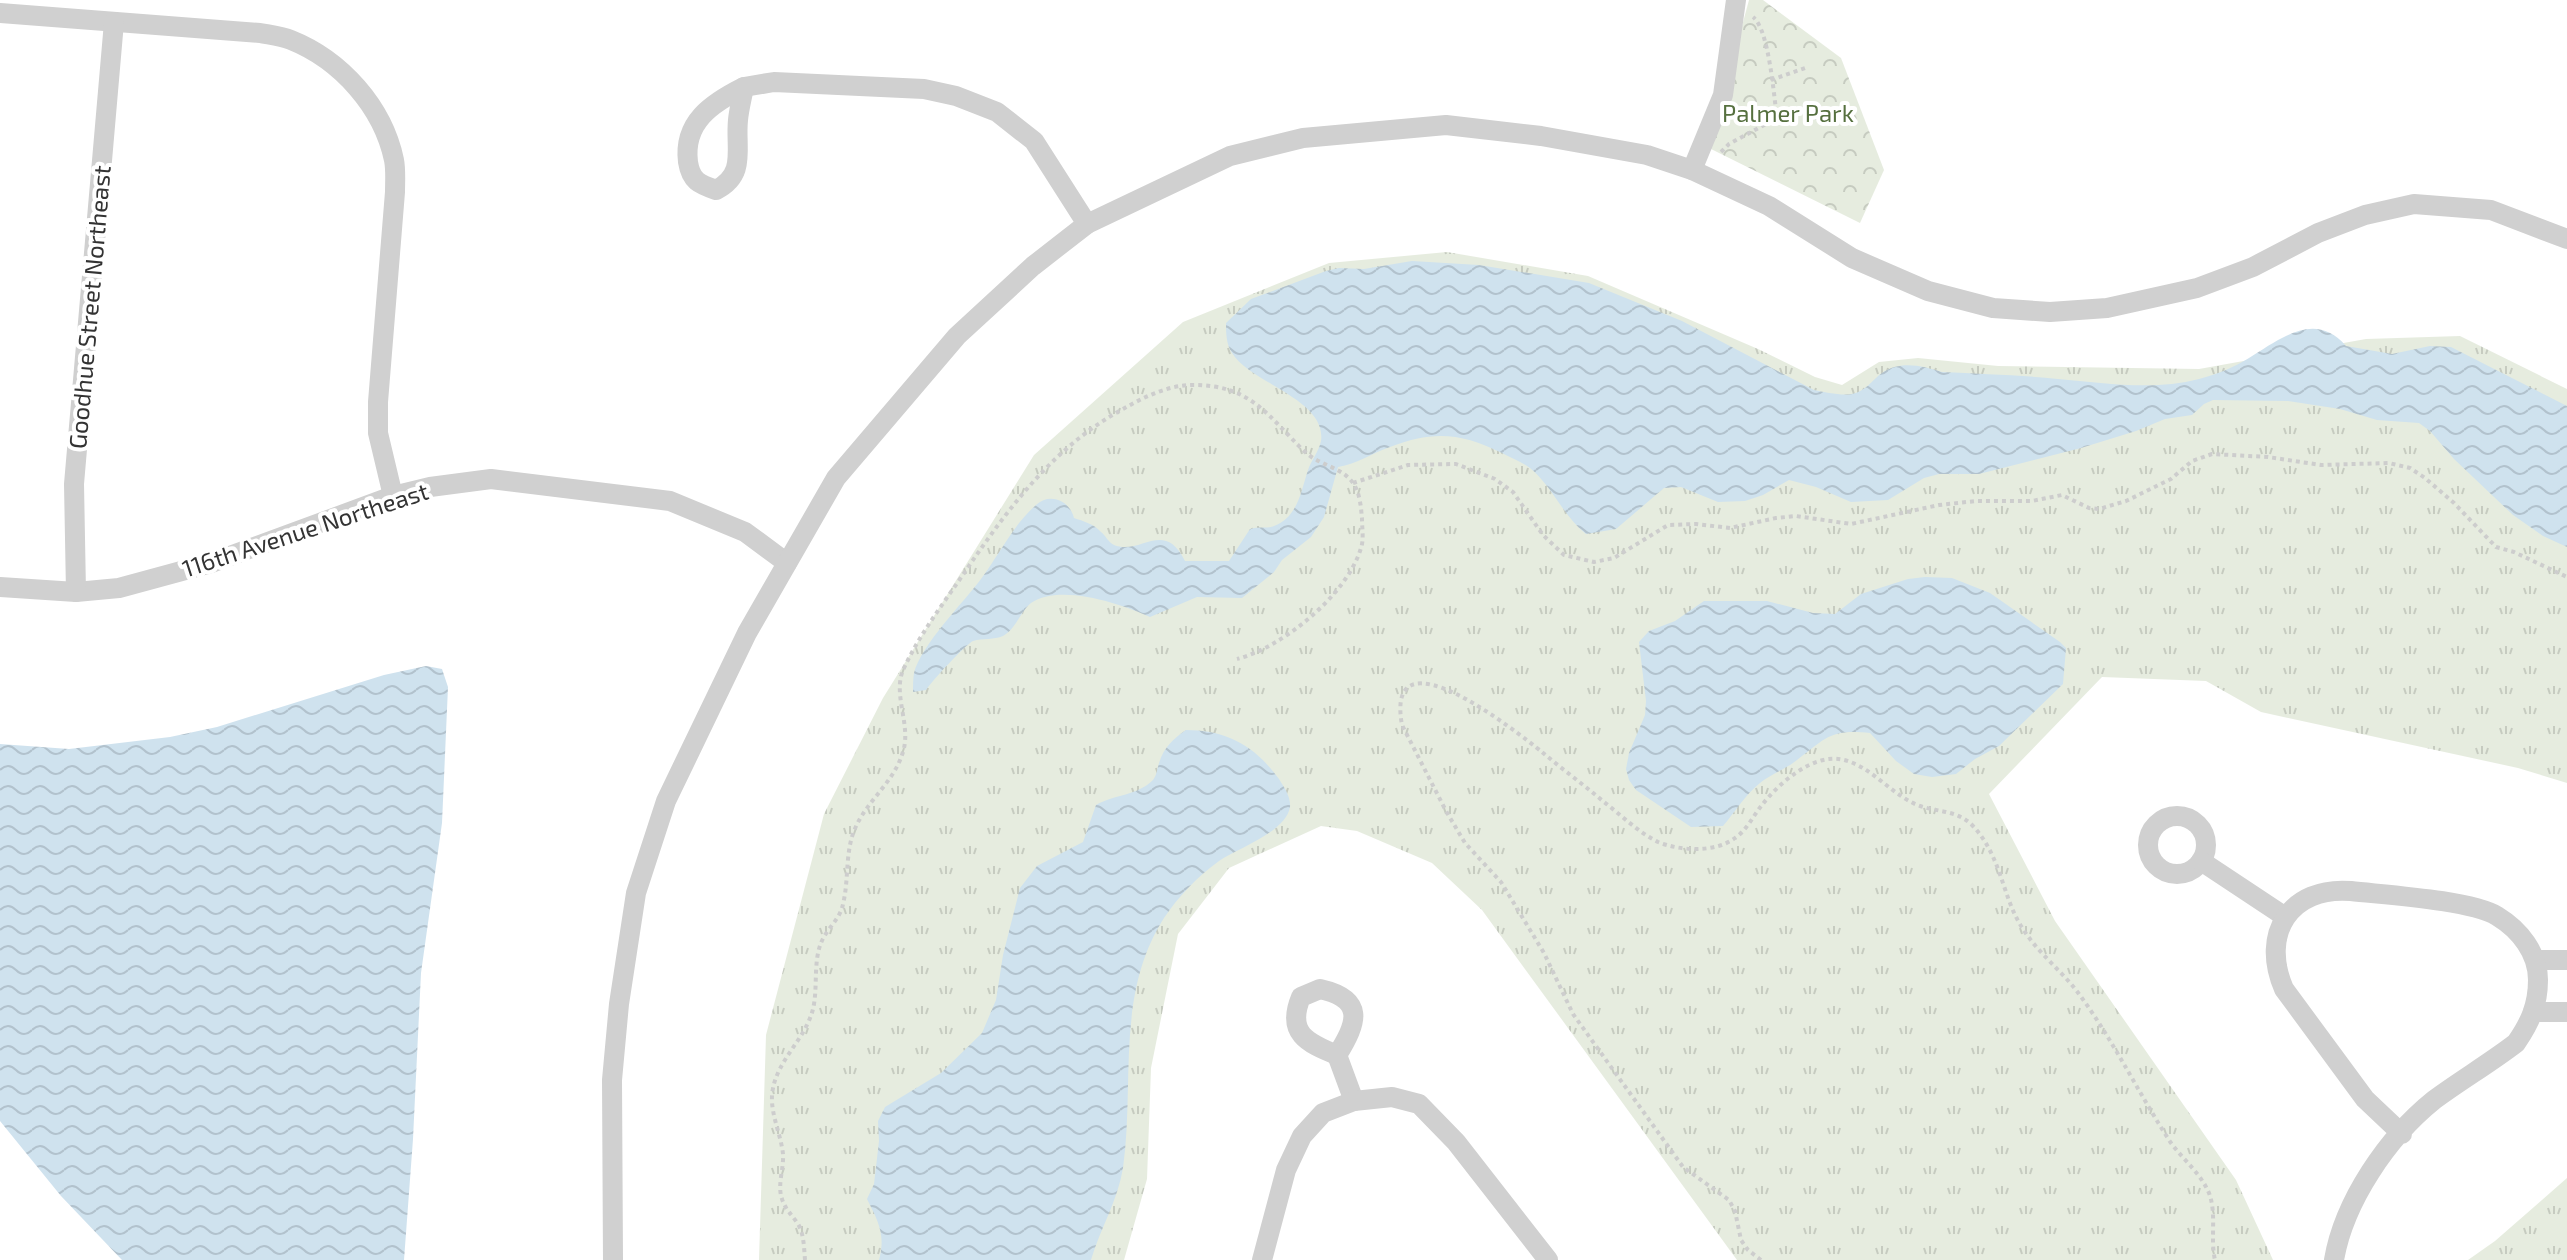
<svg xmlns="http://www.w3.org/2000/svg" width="2567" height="1260" viewBox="0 0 2567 1260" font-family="'Exo 2',sans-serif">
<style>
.grass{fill:url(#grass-tufts)}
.park{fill:url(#park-crowns)}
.water{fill:url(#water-waves)}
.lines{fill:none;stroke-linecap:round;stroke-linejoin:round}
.path{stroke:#cdcdcd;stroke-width:4;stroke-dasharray:4 4;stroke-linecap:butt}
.street{stroke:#d0d0d0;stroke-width:20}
.labels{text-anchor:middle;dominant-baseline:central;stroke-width:8;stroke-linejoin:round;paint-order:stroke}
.park-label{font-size:24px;fill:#56703f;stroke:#fff}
.street-label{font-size:24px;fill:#333;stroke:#fff}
</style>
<defs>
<pattern id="grass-tufts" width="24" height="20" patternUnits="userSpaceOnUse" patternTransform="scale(2)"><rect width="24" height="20" fill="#e6ecdf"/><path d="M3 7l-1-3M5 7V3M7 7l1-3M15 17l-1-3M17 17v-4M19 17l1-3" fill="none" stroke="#c6cbc0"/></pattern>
<pattern id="park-crowns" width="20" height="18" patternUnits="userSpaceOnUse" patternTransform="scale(2)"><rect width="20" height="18" fill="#e6ecdf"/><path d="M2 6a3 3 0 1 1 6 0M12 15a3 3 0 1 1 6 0" fill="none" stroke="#c6cbc0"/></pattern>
<pattern id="water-waves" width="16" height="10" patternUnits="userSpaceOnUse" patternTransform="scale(2)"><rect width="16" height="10" fill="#cfe2ee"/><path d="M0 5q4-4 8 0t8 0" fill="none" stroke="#b2c2cd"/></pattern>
</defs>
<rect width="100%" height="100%" fill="#fff"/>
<!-- grass -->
<g class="grass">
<path d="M1447,252l141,24 170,73 57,28 27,8 37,-23 39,-4 80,8 201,3 167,-30 94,-3 107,53v394l-49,-15 -257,-56 -55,-31 -104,-4 -113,117 66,127 181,259 37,80h-536l-255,-350 -50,-47 -75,-32 -36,-5 -92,42 -51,66 -27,134 -4,111 -23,81h-365l7,-225 58,-221 59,-116 151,-243 149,-133 146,-59z"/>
<path d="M2567,1178v82h-99l27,-19z"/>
</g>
<!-- park -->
<path class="park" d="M1749,0h14l78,58 43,112 -24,53 -151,-75z"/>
<!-- water -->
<g class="water">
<path d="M1412,261l67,4 110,18 93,38 132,69c11,2 27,6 38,4 13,-2 20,-14 30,-21 18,-13 41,-7 60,-1 39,2 78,3 116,7 46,4 96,12 141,0 16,-4 36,-12 50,-21 31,-19 66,-48 97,-12l46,8 38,-8 21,1 116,59v141l-24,-11 -30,-21 -59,-56 -24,-28 -11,-8 -42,-3 -37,-11 -52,-8 -75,-1 -9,4 -12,11 -27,4 -29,12 -55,17 -102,26h-40l-15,4 -36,22 -37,2 -35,-15 -27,-7 -26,15 -18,6 -27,1 -37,-15 -17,1 -48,41 -30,5c-23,-18 -33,-47 -56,-66 -8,-6 -19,-10 -28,-15 -40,-20 -69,-23 -112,-6 -18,6 -33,17 -52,20l-14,50 -13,20 -29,23 -8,12 -32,26 -45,-1 -47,20c-28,-13 -90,-34 -119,-14 -11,9 -15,26 -28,33 -9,4 -20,2 -30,5 -8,4 -41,40 -47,49l-13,2c0,-6 0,-13 1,-19 7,-28 49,-70 67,-94 18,-24 32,-54 55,-74 14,-13 34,-4 38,13 9,3 20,6 27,14 5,4 7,10 13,13 26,11 50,-27 71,16h44l21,-32c9,-3 16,0 24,-3 24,-9 27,-35 34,-56 3,-9 11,-19 13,-29 6,-42 -71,-58 -89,-88 -6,-9 -6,-21 -6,-30l25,-24 75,-28 13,-3 25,1z"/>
<path d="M1925,577l27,1 38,15 70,49 6,6 -3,36 -64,62 -24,13 -19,15 -24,3 -18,-3 -18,-13 -26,-28c-40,-4 -44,5 -73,27 -11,9 -26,14 -37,23 -15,12 -25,29 -37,43l-32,1 -55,-37 -7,-10 -3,-11 3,-16 16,-38 1,-14 -7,-59 10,-11 26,-10 29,-20h63l46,12 22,1 26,-20 47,-15z"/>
<path d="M426,666l16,3 6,18 -6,136 -21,150 -8,166 -9,121h-282l-61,-64 -61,-75v-377l69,5 101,-12 47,-10 167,-52z"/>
<path d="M1186,730c41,0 69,16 93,49 5,8 12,18 11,28 -4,25 -52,41 -71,54 -21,15 -41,36 -55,57 -49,77 -29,165 -41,250 -5,32 -23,61 -32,92h-212c7,-25 -1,-39 -12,-61l7,-15 5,-43 -1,-20 7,-14 56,-34 41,-40 14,-33 7,-45 17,-67 17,-22 46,-24 13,-37c19,-11 41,-9 57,-25 4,-5 4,-11 6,-17 5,-16 14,-24 27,-33z"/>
</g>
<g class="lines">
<!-- path -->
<g class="path">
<path d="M1771,80l34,-12"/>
<path d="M1721,152l8,-8 48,-26c-3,-21 -8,-89 -24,-101"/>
<path d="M1353,483l55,-18 48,-1 39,15 18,13 30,43 21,20 30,7 20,-4 54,-33 28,-1 34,4 46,-10 20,-2 55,8 88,-19 37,-4h56l30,-6 27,13 10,1 27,-8 45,-22 21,-18 20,-7 56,3 53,8 68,-2 21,5 15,10 29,25 42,44 18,5 53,25"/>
<path d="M805,1260c-1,-12 -1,-26 -7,-36 -6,-9 -13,-15 -16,-25 -5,-14 2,-30 1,-45 -2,-19 -12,-39 -11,-58 2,-34 33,-55 41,-87 5,-21 0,-46 8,-66 5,-14 19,-23 22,-39 6,-24 2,-50 11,-73 12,-31 42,-49 50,-83 6,-26 -12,-56 0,-80 15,-32 36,-60 56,-89 45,-66 91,-131 163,-170 21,-12 45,-24 70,-24 58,0 74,30 111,66 14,14 38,16 49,32 7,10 8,24 9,36 0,10 2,20 -1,29 -14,47 -78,99 -124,111"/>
<path d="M1761,1260l-13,-10 -7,-10 -6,-29 -6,-11 -46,-33 -110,-153 -29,-61 -43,-71 -36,-39 -19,-32 -44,-86c-18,-99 115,7 140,27 20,17 42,33 62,50 17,13 34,30 54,40 22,9 57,11 77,-4 12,-8 18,-22 27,-33 17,-22 52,-53 82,-45 25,6 44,30 67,42 20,11 44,6 61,23 30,31 30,73 51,104 15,24 39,42 56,65 34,46 59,98 90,146 12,18 31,32 40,53 8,21 1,46 6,67"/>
</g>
<!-- street -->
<g class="street">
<path d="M0,13l260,20c10,2 21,3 31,7 50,20 92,67 103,120 2,10 1,22 1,32l-17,210v31l15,63"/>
<path d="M744,87l30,-5 150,7 32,7 41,16 37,29 53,83"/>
<path d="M744,87c-2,11 -5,22 -6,33 -3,29 9,54 -22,70 -17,-6 -25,-9 -28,-28 -5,-40 24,-59 56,-75z"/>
<path d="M1692,170l31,-75 13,-95"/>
<path d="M0,587l76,5 43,-4 92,-25 182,-67 37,-9 61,-8 179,22 75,31 42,31"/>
<path d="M76,592l-2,-108 40,-462"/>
<circle cx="2177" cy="845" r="29"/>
<path d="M2201,861l83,55"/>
<path d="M2536,960h31"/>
<path d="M1320,989c45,10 38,34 17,66 -30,-12 -51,-22 -36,-58z"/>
<path d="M2533,1012h34"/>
<path d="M1337,1055l17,46"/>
<path d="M613,1260l-1,-180 7,-76 17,-111 30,-92 81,-168 89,-155 121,-142 76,-70 54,-42 143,-68 73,-18 143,-13 95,11 106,19 45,15 77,36 83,52 76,33 65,17 57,4 57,-4 90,-20 56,-21 65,-34 47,-18 49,-11 77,6 76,29"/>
<path d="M1262,1260l24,-90 16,-34 21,-23 31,-12 38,-4 27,7 37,38 92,118"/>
<path d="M2334,1260c10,-59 54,-123 100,-160 27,-20 56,-37 82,-57 14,-20 22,-38 22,-63 0,-27 -18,-50 -41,-64 -27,-16 -111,-21 -146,-25 -61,-5 -91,43 -67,98l81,110 37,35"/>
</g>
</g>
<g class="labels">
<!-- park labels -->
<g class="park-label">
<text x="1788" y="112">Palmer Park</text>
</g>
<!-- street labels -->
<g class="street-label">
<text transform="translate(89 307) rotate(-85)">Goodhue Street Northeast</text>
<text transform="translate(305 529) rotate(-18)">116th Avenue Northeast</text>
</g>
</g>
</svg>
